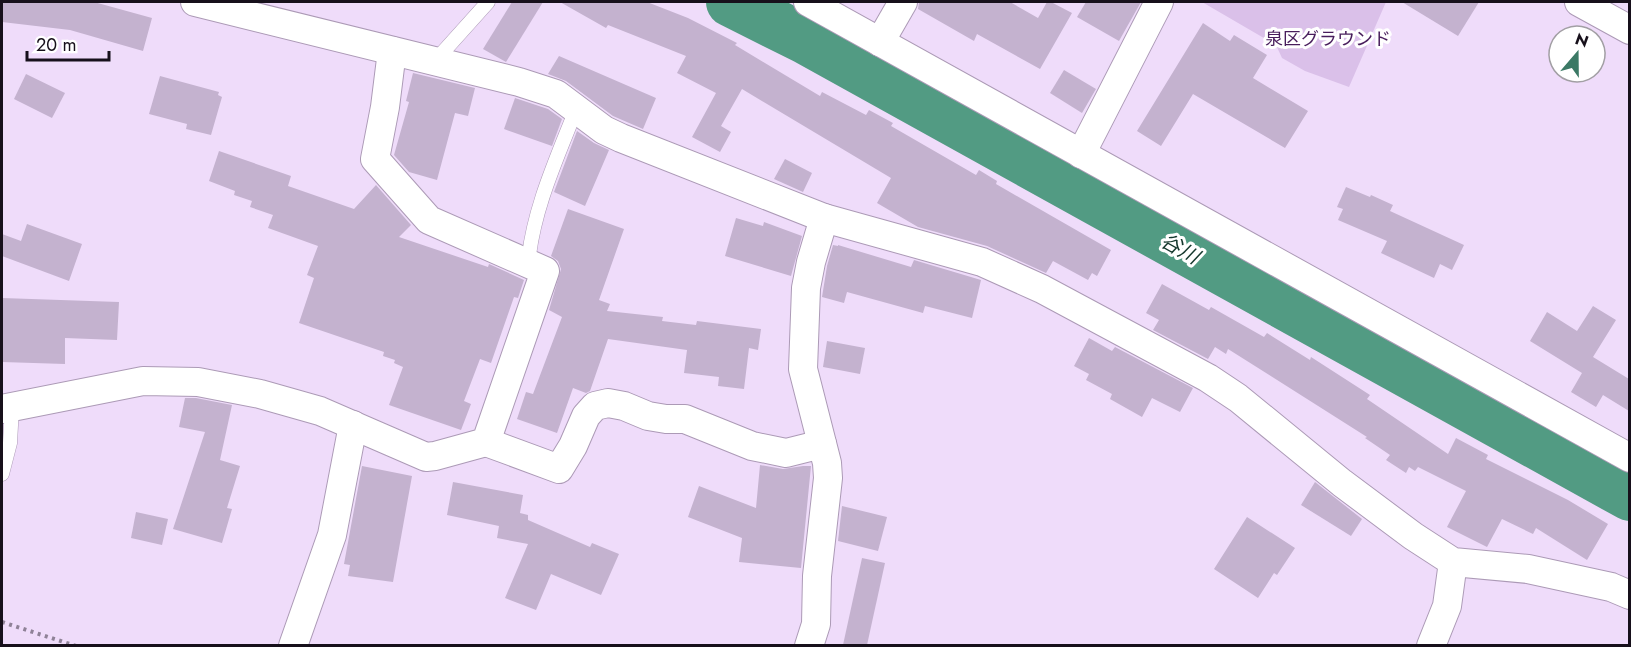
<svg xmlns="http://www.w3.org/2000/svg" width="1631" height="647" viewBox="0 0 1631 647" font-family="Jost,'Noto Sans JP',sans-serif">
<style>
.green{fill:#dac0e9}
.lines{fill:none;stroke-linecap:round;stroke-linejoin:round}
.river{stroke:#529b83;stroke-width:50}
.building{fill:#c4b2cf}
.service-casing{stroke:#ac9ab6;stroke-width:15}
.minor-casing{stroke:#ac9ab6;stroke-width:30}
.path{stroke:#8f8297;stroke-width:4;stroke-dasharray:3 4.5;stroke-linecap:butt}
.service{stroke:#fff;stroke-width:14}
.minor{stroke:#fff;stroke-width:28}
.labels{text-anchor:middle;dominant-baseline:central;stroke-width:6;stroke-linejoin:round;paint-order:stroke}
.park-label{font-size:18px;fill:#481d5c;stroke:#fff}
.water-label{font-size:20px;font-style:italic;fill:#14372c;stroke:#fff}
</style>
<rect width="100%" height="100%" fill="#efdcfa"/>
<!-- green -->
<path class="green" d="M1202,2h184l-37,85 -44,-16 -23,-13 -6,-13z"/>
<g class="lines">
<!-- river -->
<path class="river" d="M731,2l74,37 825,457"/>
</g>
<!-- building -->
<g class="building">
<path d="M2,2h92l58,16 -9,33 -73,-21 -68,-8z"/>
<path d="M512,2h31l-37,60 -23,-13z"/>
<path d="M560,2h87l41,16 49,25 -2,2 85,51 2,-4 44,23 3,-5 24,13 -2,3 85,49 3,-5 18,11 -1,3 115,66 -14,26 -5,-3 -4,7 -35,-19 -7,12 -59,-27 -69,-19 -41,-24 14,-25 -149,-89 -21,37 10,6 -11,20 -28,-15 24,-44 -39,-20 9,-17 -78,-31 -2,3z"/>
<path d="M919,2h91l28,16 9,-16h4l21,11 -32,56 -63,-35 -3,7 -56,-32z"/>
<path d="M1086,2h55l-22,39 -42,-24z"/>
<path d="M1402,2h77l-21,34z"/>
<path d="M1203,23l27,18 4,-6 33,20 -14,23 55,33 -23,37 -92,-54 -32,52 -24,-15z"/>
<path d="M559,56l97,42 -13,31 -30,-13 -47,-35 -18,-7z"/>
<path d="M1064,70l32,19 -14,24 -32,-20z"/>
<path d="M413,73l62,15 -7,28 -13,-3 -18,67 -28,-8 -15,-17 15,-53 -3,-1z"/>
<path d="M26,74l39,19 -13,25 -38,-19z"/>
<path d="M160,76l59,16 -1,3 4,2 -11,38 -25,-6 1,-5 -38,-10z"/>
<path d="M515,98l33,11 14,10 -10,27 -48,-17z"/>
<path d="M577,131l17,12 15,7 -24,56 -31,-14z"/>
<path d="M219,151l72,25 -3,10 66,23 22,-24 35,40 -12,12 89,30 1,-3 35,16 -6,18 -4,-1 -23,66 -11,-4 -16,42 7,3 -10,26 -72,-25 14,-38 -9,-4 1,-3 -12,-4 1,-4 -85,-29 15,-45 -7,-3 11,-29 -50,-18 5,-13 -23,-8 2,-6 -18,-6 1,-4 -26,-10z"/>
<path d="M785,159l27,14 -9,19 -29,-13z"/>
<path d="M1346,187l24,10 1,-2 22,10 -3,6 74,34 -12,25 -12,-6 -6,14 -53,-25 6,-12 -49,-21 5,-11 -6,-2z"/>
<path d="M568,209l56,20 -25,71 11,4 -3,7 56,6 -1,4 34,4 1,-4 64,8 -3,21 -9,-2 -5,41 -26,-3 1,-9 -35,-4 3,-23 -79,-11 -18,52 -4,2 -13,-5 -16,45 -40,-14 9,-27 7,2 29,-77 -13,-7 12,-41 -3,-8 -7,-5z"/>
<path d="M736,218l27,8 1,-4 38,14 -11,40 -66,-20z"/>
<path d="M27,224l55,20 -13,37 -67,-25v-22l19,7z"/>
<path d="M833,245l5,1v-1l73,22 3,-7 67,20 -9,38 -47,-12 -2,7 -76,-21 -3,11 -22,-6 5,-31z"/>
<path d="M1162,284l47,26 2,-3 53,30 3,-4 43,27 1,-3 59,38 -3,4 81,55 8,-16 32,17 -2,4 82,41 40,24 -21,36 -51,-32 -3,6 -31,-15 -15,28 -40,-20 19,-36 -48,-24 -3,4 -6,-4 -3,6 -20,-13 4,-5 -25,-17 2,-1 -139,-88 -2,5 -11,-7 -7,12 -55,-29 6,-10 -13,-7z"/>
<path d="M2,298l117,4 -2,38 -52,-2v26l-63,-2z"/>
<path d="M1593,306l23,14 -23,37 36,22v32l-26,-16 -7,12 -25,-15 11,-19 -52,-32 17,-29 30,19z"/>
<path d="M1089,338l23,13 3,-4 78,41 -13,24 -28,-14 -10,19 -32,-18 2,-5 -26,-14 3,-6 -15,-8z"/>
<path d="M827,341l38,7 -5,26 -37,-7z"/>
<path d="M185,398h11l36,7 -12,55 20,6 -13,42 5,1 -10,34 -49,-14 32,-97 -26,-5z"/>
<path d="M760,465l23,4 20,-3h8l-10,102 -62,-6 3,-24 -54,-21 11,-31 57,22z"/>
<path d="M362,466l50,10 -19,106 -45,-6 2,-11 -6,-1z"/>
<path d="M453,482l70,13 -3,18 8,2v5l62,27 2,-4 27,11 -18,41 -50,-21 -15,36 -31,-12 23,-54 -31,-6 2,-12 -52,-11z"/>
<path d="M1315,482l47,37 -11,17 -50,-31z"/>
<path d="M842,506l45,11 -9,34 -40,-10z"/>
<path d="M136,512l32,7 -6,26 -31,-7z"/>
<path d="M1247,517l48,31 -18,27 -3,-2 -16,25 -44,-29z"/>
<path d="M862,558l23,5 -18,82h-24z"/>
</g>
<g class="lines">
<!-- service casing -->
<g class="service-casing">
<g id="service">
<path d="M435,61l53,-59"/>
<path d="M528,264c5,-55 29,-106 49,-157"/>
<path d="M2,474l8,-31 2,-36"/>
</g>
</g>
<!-- minor casing -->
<g class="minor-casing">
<g id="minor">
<path d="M195,2l324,80 37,12 48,36 17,8 203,80 158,44 60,27 166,89 30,20 104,85 71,53 40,26 75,7 83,18 19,8"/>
<path d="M808,2l822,456"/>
<path d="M1579,2l51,28"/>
<path d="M880,42l23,-40"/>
<path d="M1081,154l78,-152"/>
<path d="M2,409l141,-28 55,1 62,12 60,17 106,46 9,-1 51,-14 59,-171 -116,-51 -54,-61 10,-52 7,-56"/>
<path d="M486,442l73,27 14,-23 13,-30 9,-10 13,-3 16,3 24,10 18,3h19l67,27 34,7 36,-9"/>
<path d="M293,646l39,-111 21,-110"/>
<path d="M809,646l7,-22 1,-48 11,-98 -1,-15 -24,-94 3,-81 5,-26 13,-44"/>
<path d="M1431,646l16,-40 6,-44"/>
</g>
</g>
<!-- path -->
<path class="path" d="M2,622l74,24"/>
<!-- service -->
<use href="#service" class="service"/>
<!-- minor -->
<use href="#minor" class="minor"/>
</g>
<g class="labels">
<!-- park labels -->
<g class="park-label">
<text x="1328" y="39">泉区グラウンド</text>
</g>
<!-- water labels -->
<g class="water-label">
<text transform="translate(1180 249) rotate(29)">谷川</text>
</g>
</g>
<!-- border -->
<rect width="1631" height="647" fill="none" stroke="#17101b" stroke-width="6"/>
<!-- north arrow -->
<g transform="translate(1577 54) rotate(20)"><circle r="28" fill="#ffffff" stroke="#a29fa4" stroke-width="1.5"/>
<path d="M0-4.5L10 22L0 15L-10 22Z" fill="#3b7965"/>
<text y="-9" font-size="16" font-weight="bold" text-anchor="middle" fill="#17101b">N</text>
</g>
<!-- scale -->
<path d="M27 51v9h82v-9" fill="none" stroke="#17101b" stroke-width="3"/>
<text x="36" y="51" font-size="18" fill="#17101b" stroke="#ffffff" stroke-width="4.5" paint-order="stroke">20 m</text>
</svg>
